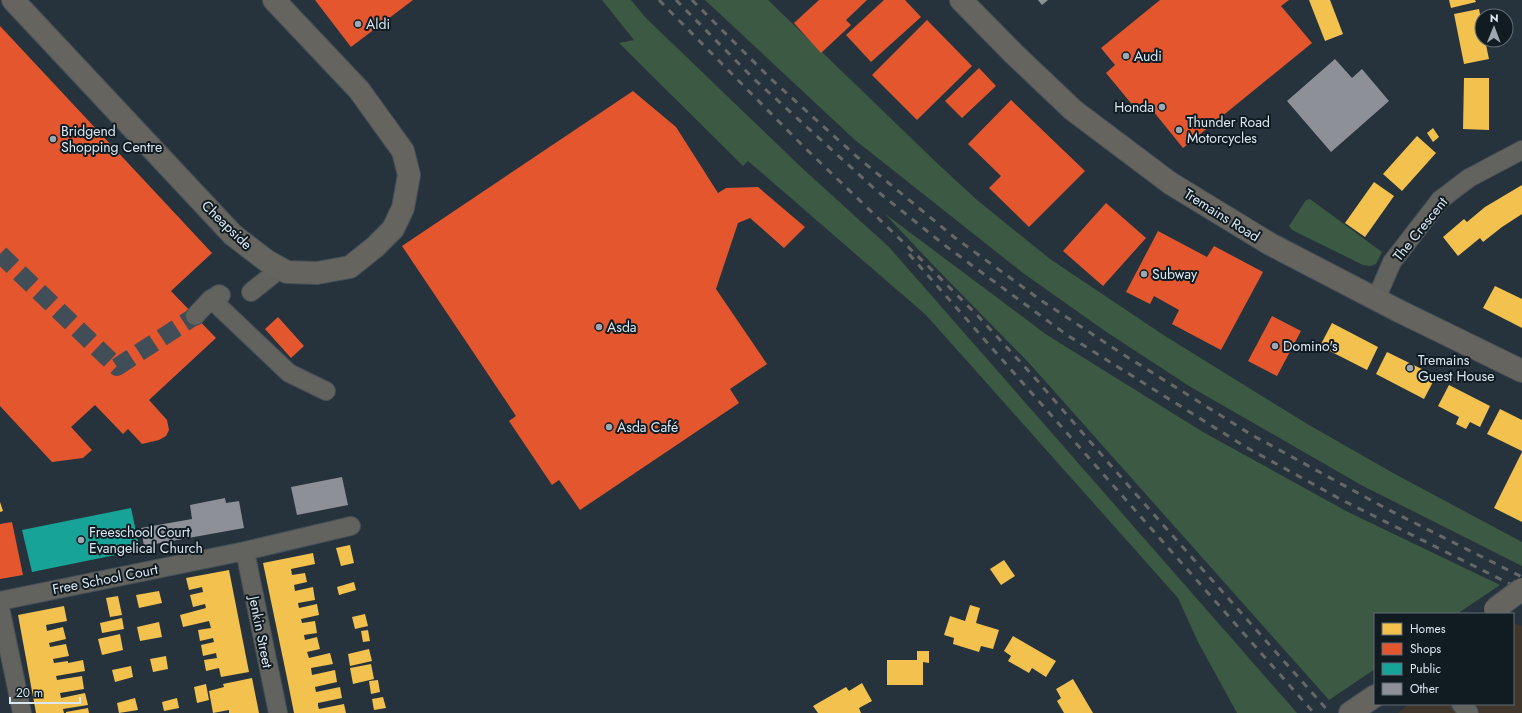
<svg xmlns="http://www.w3.org/2000/svg" width="1522" height="713" viewBox="0 0 1522 713" font-family="Jost,sans-serif">
<style>
.industrial{fill:#41362c}
.green{fill:#3b5943}
.homes{fill:#f2c14e}
.shops{fill:#e4572e}
.public{fill:#17a398}
.building{fill:#8e9098}
.lines{fill:none;stroke-linecap:round;stroke-linejoin:round}
.street-tunnel{stroke:#414e57;stroke-width:18;stroke-dasharray:18 9;stroke-linecap:butt}
.street-casing{stroke:#454f57;stroke-width:20}
.secondary-casing{stroke:#454f57;stroke-width:24}
.street{stroke:#62625e;stroke-width:18}
.secondary{stroke:#65645e;stroke-width:22}
.rail{stroke:#656867;stroke-width:3;stroke-dasharray:7 7;stroke-linecap:butt}
.secondary-bridge-casing{stroke:#454f57;stroke-width:24;stroke-linecap:butt}
.secondary-bridge{stroke:#65645e;stroke-width:22}
.poi-dot{fill:#9ca9b2;stroke:#111b22;stroke-width:1.5}
.labels{text-anchor:middle;dominant-baseline:central;stroke-width:4;stroke-linejoin:round;paint-order:stroke}
.poi-label{font-size:14px;fill:#dbe8f2;stroke:#111b22;text-anchor:start}
.street-label{font-size:14px;fill:#dbe8f2;stroke:#111b22}
</style>
<rect width="100%" height="100%" fill="#26333c"/>
<!-- industrial -->
<path class="industrial" d="M1513,623l9,3v87h-124l11,-9h104z"/>
<!-- green -->
<g class="green">
<path d="M602,0h29l15,18 156,150 87,79 408,466h-60l-39,-71 -20,-44 -252,-283 -178,-154 -5,5 -124,-123 15,-3z"/>
<path d="M705,0h63l170,164 39,36 73,59 115,77 144,89 84,48 129,69v24l-159,-80 -174,-100 -84,-55 -82,-58 -168,-133z"/>
<path d="M1310,199l72,53 -6,12 -5,2 -8,-1 -71,-35 -3,-4 17,-26z"/>
<path d="M884,213l163,122 156,97 145,80 152,73 -43,29h-82v55l-46,31 -299,-336 -97,-99z"/>
</g>
<!-- homes -->
<g class="homes">
<path d="M1309,0h21l13,34 -18,7z"/>
<path d="M1449,0h26l1,2 -25,6z"/>
<path d="M1479,9l3,15v16h3l4,19 -25,5 -10,-50z"/>
<path d="M1464,78h25v52l-26,-1z"/>
<path d="M1433,128l6,9 -6,5 -6,-9z"/>
<path d="M1417,136l19,17 -34,38 -19,-17z"/>
<path d="M1374,182l20,14 -29,41 -20,-14z"/>
<path d="M1522,185v29l-20,13 -19,15 -3,-4 -22,18 -15,-19 21,-18 3,3 18,-15z"/>
<path d="M1495,286l27,13v29l-39,-20z"/>
<path d="M1332,323l46,24 -11,23 -47,-24z"/>
<path d="M1387,352l49,24 -12,23 -48,-25z"/>
<path d="M1449,385l41,21 -10,21 -10,-5 -4,7 -10,-5 3,-7 -21,-11z"/>
<path d="M1500,409l22,11v31l-35,-17z"/>
<path d="M1522,452v70l-28,-14z"/>
<path d="M0,502l3,9 -3,1z"/>
<path d="M350,545l4,18 -13,3 -5,-18z"/>
<path d="M313,553l2,11 -24,5 1,6 13,-2 2,9 -13,3 1,6 18,-4 2,13 -17,3 1,5 18,-4 2,11 -18,4 1,4 13,-2 2,12 -13,2 1,5 12,-3 3,12 -13,3 2,6 21,-5 3,11 -22,4 1,7 23,-5 2,12 -22,5 1,5 24,-5 2,11 -24,5v3l1,3 25,-5 2,9h-52l-7,-35 -24,-115z"/>
<path d="M1004,560l11,16 -14,9 -11,-16z"/>
<path d="M229,570l20,102 -28,5 -2,-9 -13,3 -2,-11 13,-2 -1,-5 -13,3 -2,-11 13,-3 -1,-4 -13,3 -2,-11 13,-2 -2,-7 -26,6 -3,-12 26,-7 -1,-4 -12,3 -3,-12 13,-3 -1,-5 -13,3 -3,-12z"/>
<path d="M354,582l2,8 -17,5 -2,-8z"/>
<path d="M159,591l3,12 -23,5 -3,-13z"/>
<path d="M118,596l4,19 -12,2 -4,-19z"/>
<path d="M970,605l10,3 -4,15 23,7 -6,19 -12,-3 -2,6 -26,-8 1,-6 -10,-3 6,-19 15,5z"/>
<path d="M64,606l3,15 -21,4 1,6 16,-4 3,12 -17,4 1,4 16,-3 3,12 -16,3 1,4 14,-2v2l15,-3 2,11 -29,5 1,4 25,-4 2,13 -24,4 1,5 24,-5 3,12 -25,4 1,4h-28l-18,-98z"/>
<path d="M365,614l3,12 -13,3 -3,-12z"/>
<path d="M122,618l2,11 -22,4 -2,-10z"/>
<path d="M159,622l3,15 -22,4 -3,-14z"/>
<path d="M368,630l2,11 -7,1 -2,-11z"/>
<path d="M120,634l3,16 -21,5 -4,-16z"/>
<path d="M1013,636l43,25 -10,16 -14,-9 -3,5 -21,-12 3,-5 -7,-5z"/>
<path d="M369,649l3,12 -22,5 -2,-12z"/>
<path d="M917,651h12v12l-6,-1v23h-36v-25h30z"/>
<path d="M166,656l2,13 -15,3 -3,-13z"/>
<path d="M371,664l3,15 -21,5 -3,-16z"/>
<path d="M131,666l2,11 -18,5 -3,-12z"/>
<path d="M252,678l7,35h-30v-3l-16,3 -4,-22 15,-4 -1,-3z"/>
<path d="M1073,679l20,34h-29l-7,-12 4,-3 -5,-9z"/>
<path d="M378,680l2,12 -9,2 -2,-13z"/>
<path d="M862,683l10,18 -13,7 2,5h-43l-5,-7 33,-19 3,4z"/>
<path d="M206,684l3,16 -12,3 -3,-16z"/>
<path d="M383,697l3,11 -12,2 -2,-11z"/>
<path d="M135,698l3,12 -19,3 -2,-10z"/>
<path d="M177,698l2,10 -15,3 -2,-9z"/>
<path d="M88,708l1,5h-23v-1z"/>
</g>
<!-- shops -->
<g class="shops">
<path d="M315,0h98l-62,47z"/>
<path d="M819,0h48l-21,20 5,5 -30,28 -27,-30z"/>
<path d="M884,0h21l16,17 -50,45 -25,-27z"/>
<path d="M1160,0h129l-8,6 31,37 -129,105 -38,-47 -10,7 -29,-35 9,-8 -14,-17z"/>
<path d="M927,20l45,46 -55,54 -45,-45z"/>
<path d="M0,26l212,227 -41,38 45,47 -67,62 18,20 2,10 -3,6 -7,4 -17,4 -14,-15 -5,5 -28,-29 -24,22 21,23 -9,8 -31,4 -52,-56z"/>
<path d="M979,68l17,18 -34,32 -17,-17z"/>
<path d="M633,91l43,36 42,66 8,-5 32,-1 47,40 -21,21 -34,-30 -12,5 -22,66 51,75 -37,25 9,14 -159,107 -21,-30 -7,5 -43,-64 7,-5 -114,-170z"/>
<path d="M1011,100l74,71 -56,56 -40,-39 12,-12 -33,-32z"/>
<path d="M1106,203l40,35 -43,48 -40,-35z"/>
<path d="M1158,231l49,26 7,-11 49,26 -42,78 -49,-26 7,-14 -25,-14 -4,8 -24,-12z"/>
<path d="M1272,316l29,15 -24,45 -29,-15z"/>
<path d="M278,317l26,29 -13,12 -26,-29z"/>
<path d="M12,522l11,53 -23,4v-55z"/>
</g>
<!-- public -->
<path class="public" d="M131,508l9,42 -108,22 -10,-42z"/>
<!-- building -->
<g class="building">
<path d="M1038,0h10l-6,5z"/>
<path d="M1335,59l17,19 10,-9 27,32 -58,51 -44,-51z"/>
<path d="M342,477l6,28 -51,10 -6,-28z"/>
<path d="M225,498l1,5 13,-2 5,27 -100,18 -3,-18 51,-9 -2,-14z"/>
</g>
<g class="lines">
<!-- street-tunnel -->
<path class="street-tunnel" d="M0,254l117,113 78,-51"/>
<!-- street casing -->
<g class="street-casing">
<g id="street">
<path d="M251,292l29,-23"/>
<path d="M211,299l78,74 37,18"/>
<path d="M1376,299l16,-37 48,-62 29,-22 53,-28"/>
<path d="M195,316l14,-15 10,-7 2,1"/>
<path d="M245,551l33,162"/>
<path d="M0,601l245,-50 106,-25"/>
<path d="M0,607l22,106"/>
<path d="M1461,704l8,9"/>
</g>
</g>
<!-- secondary casing -->
<g class="secondary-casing">
<g id="secondary">
<path d="M13,0l220,235 34,26 20,11 30,1 33,-6 25,-20 18,-18 10,-21 6,-33 -6,-24 -44,-61 -85,-90"/>
<path d="M961,0l53,54 59,56 97,73 100,61 129,67 123,60"/>
<path d="M1350,713l25,-17"/>
</g>
</g>
<!-- street -->
<use href="#street" class="street"/>
<!-- secondary -->
<use href="#secondary" class="secondary"/>
<!-- rail -->
<g class="rail">
<path d="M659,0l144,146 125,120 50,50 57,62 98,113 197,222"/>
<path d="M676,0l77,78 124,113 70,56 120,88 177,111 96,53 182,91"/>
<path d="M692,0l79,79 85,77 98,81 88,64 82,54 128,80 135,74 135,68"/>
<path d="M909,254l405,459"/>
</g>
<!-- secondary-bridge casing -->
<g class="secondary-bridge-casing">
<path id="secondary-bridge" d="M1495,609l27,-20"/>
</g>
<!-- secondary-bridge -->
<use href="#secondary-bridge" class="secondary-bridge"/>
</g>
<!-- markers -->
<g class="poi-dot">
<circle cx="358" cy="24" r="4"/>
<circle cx="1126" cy="56" r="4"/>
<circle cx="1162" cy="107" r="4"/>
<circle cx="1179" cy="130" r="4"/>
<circle cx="53" cy="139" r="4"/>
<circle cx="1144" cy="274" r="4"/>
<circle cx="599" cy="327" r="4"/>
<circle cx="1275" cy="346" r="4"/>
<circle cx="1410" cy="368" r="4"/>
<circle cx="609" cy="427" r="4"/>
<circle cx="81" cy="540" r="4"/>
</g>
<g class="labels">
<!-- poi labels -->
<g class="poi-label">
<text x="366" y="24">Aldi</text>
<text x="1134" y="56">Audi</text>
<text x="1154" y="107" text-anchor="end">Honda</text>
<text x="1187" y="122">Thunder Road<tspan x="1187" dy="16">Motorcycles</tspan></text>
<text x="61" y="131">Bridgend<tspan x="61" dy="16">Shopping Centre</tspan></text>
<text x="1152" y="274">Subway</text>
<text x="607" y="327">Asda</text>
<text x="1283" y="346">Domino's</text>
<text x="1418" y="360">Tremains<tspan x="1418" dy="16">Guest House</tspan></text>
<text x="617" y="427">Asda Café</text>
<text x="89" y="532">Freeschool Court<tspan x="89" dy="16">Evangelical Church</tspan></text>
</g>
<!-- street labels -->
<g class="street-label">
<text transform="translate(1222 215) rotate(32)">Tremains Road</text>
<text transform="translate(227 225) rotate(44)">Cheapside</text>
<text transform="translate(1420 229) rotate(-51)">The Crescent</text>
<text transform="translate(105 579) rotate(-11)">Free School Court</text>
<text transform="translate(261 632) rotate(79)">Jenkin Street</text>
</g>
</g>
<!-- legend -->
<rect x="1374" y="613" width="140" height="92" fill="#111b22" stroke="#626d75"/>
<rect x="1382" y="623" width="20" height="12" fill="#f2c14e" stroke="#626d75"/>
<text x="1410" y="633" font-size="12" fill="#dbe8f2">Homes</text>
<rect x="1382" y="643" width="20" height="12" fill="#e4572e" stroke="#626d75"/>
<text x="1410" y="653" font-size="12" fill="#dbe8f2">Shops</text>
<rect x="1382" y="663" width="20" height="12" fill="#17a398" stroke="#626d75"/>
<text x="1410" y="673" font-size="12" fill="#dbe8f2">Public</text>
<rect x="1382" y="683" width="20" height="12" fill="#8e9098" stroke="#626d75"/>
<text x="1410" y="693" font-size="12" fill="#dbe8f2">Other</text>
<!-- north arrow -->
<g transform="translate(1494 28) rotate(1)"><circle r="19" fill="#111b22" stroke="#626d75"/>
<path d="M0-3L7 15L0 10L-7 15Z" fill="#9ca9b2"/>
<text y="-6" font-size="11" font-weight="bold" text-anchor="middle" fill="#dbe8f2">N</text>
</g>
<!-- scale -->
<path d="M10 697v6h70v-6" fill="none" stroke="#dbe8f2" stroke-width="2"/>
<text x="16" y="697" font-size="12" fill="#dbe8f2" stroke="#111b22" stroke-width="3" paint-order="stroke">20 m</text>
</svg>
